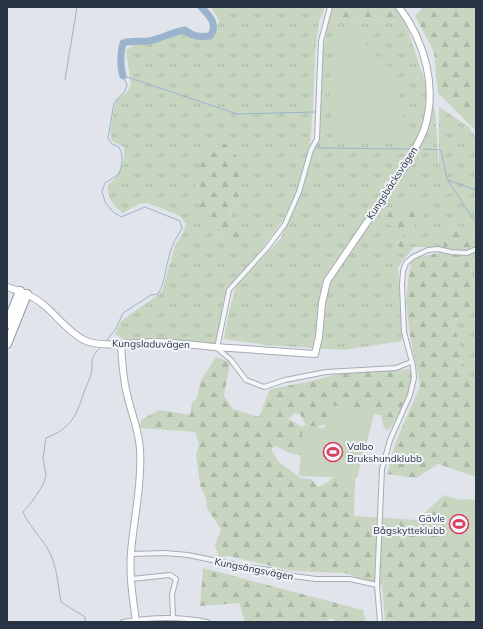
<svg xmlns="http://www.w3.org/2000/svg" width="483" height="629" viewBox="0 0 483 629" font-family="Mulish,sans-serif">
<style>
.grass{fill:url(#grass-tufts);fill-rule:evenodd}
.forest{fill:url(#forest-firs)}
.garden{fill:#c7d5c1}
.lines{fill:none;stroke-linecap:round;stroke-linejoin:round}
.stream{stroke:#9ab4cd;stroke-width:1}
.river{stroke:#9ab4cd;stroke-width:7}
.street-casing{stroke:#a6acb5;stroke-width:6}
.secondary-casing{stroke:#a6acb5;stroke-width:8}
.highway-casing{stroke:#8792a2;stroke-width:10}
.street{stroke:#f4f6f8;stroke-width:4}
.secondary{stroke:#fff;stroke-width:6}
.highway{stroke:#fff;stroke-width:8}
.labels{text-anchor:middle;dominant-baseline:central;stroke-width:4;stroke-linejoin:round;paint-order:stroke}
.street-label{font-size:10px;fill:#283343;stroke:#f1f4f8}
.poi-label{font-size:10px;fill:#283343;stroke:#f1f4f8;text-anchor:start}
</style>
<defs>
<pattern id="grass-tufts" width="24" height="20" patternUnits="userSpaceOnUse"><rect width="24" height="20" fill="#c7d5c1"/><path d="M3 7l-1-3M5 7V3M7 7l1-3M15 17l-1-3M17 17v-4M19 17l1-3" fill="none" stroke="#abb7a7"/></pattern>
<pattern id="forest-firs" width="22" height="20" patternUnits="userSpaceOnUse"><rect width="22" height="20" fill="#c7d5c1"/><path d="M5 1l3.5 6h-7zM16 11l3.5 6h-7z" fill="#abb7a7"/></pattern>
</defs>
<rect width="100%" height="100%" fill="#e1e5eb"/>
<!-- grass -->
<g class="grass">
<path d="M211,7h114l-6,15 -4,32 -2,56 -3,33 -14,49 -13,28 -19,26 -35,40 -6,16 -3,25 -5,20 -87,-5 -13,-8 6,-13 37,-26 4,-4 13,-45 8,-13 3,-9 -6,-8 -32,-13 -9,1 -16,9c-10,-7 -16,-15 -15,-28 13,-12 17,-20 16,-38l-12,-6 -2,-10 6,-32 11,-7 4,-8 -5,-34 8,-5 14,-3 32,-10 17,6 14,1 5,-9 3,-10zM233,148l7,32v16l-10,16 10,22 -15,4 -13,-10z"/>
<path d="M329,18l76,4 30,89 4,59v-63l30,20 7,11v95l-22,-8 -9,11 -2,11h-29l-16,20 4,74 -58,9 -78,-5 -42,-6 5,-28 7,-24 45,-49 21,-48 11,-41 7,-8 3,-89zM423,215l-6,6 -4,7 -11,5 1,10 -9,-18z"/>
<path d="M476,234v56l-8,-31 6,-5 -4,-13z"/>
<path d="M476,301v81l-15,-12 -2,-29 -6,-18z"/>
</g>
<!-- forest -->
<g class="forest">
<path d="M332,7h64l9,15 -76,-4z"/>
<path d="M423,7h53v124l-38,-38 -4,-41 -19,-36z"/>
<path d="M221,143l12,4c3,15 11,34 7,48 -1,4 -8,12 -10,17l10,22 1,10 -16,-6 -13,-10 -10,-15 -7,-23 4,-21 8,-18z"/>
<path d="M411,202l10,5 3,3c-1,4 -9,17 -13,19 -2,2 -6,3 -9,4l1,10 2,3 -3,3c-4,-3 -7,-8 -9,-13l4,-5 -3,-5 -9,-3 -5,-9 5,-5 14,1z"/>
<path d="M454,225l22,8 -6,8 4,13 -6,6 8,30v11l-23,22 6,18 2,29 15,12v95l-38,-13 -22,14 -29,-4 8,-30 25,-58 -10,-51 -4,-33 2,-22 3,-18 9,-5 18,-4 5,-6 2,-11z"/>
<path d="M216,357l14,5 -6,34 9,13 26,8 11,-28 38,-7 34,-9 67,-4c1,2 3,6 3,9 0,13 -15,41 -23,52l-5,-2 -3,-13 -16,-1 -50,13 -9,-2 -6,-11 -5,-1 -7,6 13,7 8,11 -6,19 -14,-3 -13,-7 -5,3 7,12 22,17 11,1 7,8 10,-5 6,-6 21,2 -1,38 63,4 27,-25 15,5 -7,45 10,-13 14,3v87h-91l-3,-37 -37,-12 -52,-2 -65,-15 -9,2 -4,-13 6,-15 -14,-22 -1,-10 -6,-13 -4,-30 3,-11 -4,-12 -55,-4 1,-8 18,-10 31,5 2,-13 5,-4 4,-18z"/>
<path d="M203,568l160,42 3,12h-29l-6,-4 -6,4h-80l-6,-19 -39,3z"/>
</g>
<!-- garden -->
<g class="garden">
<path d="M336,30l17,1 43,45 10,61 -41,6 -33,-3 -3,-58z"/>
<path d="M330,405l45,6 -18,67 -58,-2 4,-51 21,3z"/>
<path d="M468,499l8,1v35l-14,-3 -10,13 -13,-30 11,-12 7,2 2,-5z"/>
</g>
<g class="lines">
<!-- stream -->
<g class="stream">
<path d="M124,76l113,38 78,-2"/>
<path d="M65,80l12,-73"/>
<path d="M318,140v8l93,1"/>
<path d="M424,149l17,1 6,29 29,44"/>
<path d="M448,180l28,10"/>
<path d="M106,341l9,-11 8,-17 28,-18 7,-1c7,-11 7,-25 11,-37 2,-11 8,-20 13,-29l-2,-7 -35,-14 -24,10 -9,-6 -7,-9 -3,-11 3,-8 14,-9c3,-10 5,-17 0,-27l-7,-3 -4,-6 6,-35 11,-12 2,-6 -4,-9"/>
<path d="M85,622v-5l-24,-15c-3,-17 -4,-36 -12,-51 -8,-14 -20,-25 -26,-39l8,-9 12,-18 3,-10 -3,-17 3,-20c25,-10 30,-21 38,-46 2,-6 5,-11 7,-17 3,-15 -3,-16 10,-28"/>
</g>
<!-- river -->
<path class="river" d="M123,76c-3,-9 -3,-23 0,-33 8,-3 17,-1 25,-2 13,-2 24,-9 37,-11 8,7 15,7 25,6 9,-11 -1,-21 -9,-29"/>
<!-- street casing -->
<g class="street-casing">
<g id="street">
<path d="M330,7l-9,34 -4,98 -6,11 -12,42 -14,32 -18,24 -38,42 -12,58 14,12 15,20 18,7 21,-7 41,-8 70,-4 15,-6"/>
<path d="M131,554l34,-1 23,2 58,12 24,3 23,6 23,3h34l27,6"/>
<path d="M131,579l39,-4 6,4 -4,15 1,23"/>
<path d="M123,622c29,-5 55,-6 84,0"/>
<path d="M380,622l-3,-37 5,-116 8,-29 20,-45 4,-17 -1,-12 -9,-34 -2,-47 1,-14 3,-8 7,-6 15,-7 10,-1 13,3 16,1 9,-4"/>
</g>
</g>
<!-- secondary casing -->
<g class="secondary-casing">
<g id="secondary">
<path d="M7,287c14,4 27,9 38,19 14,12 22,25 39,34 15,8 52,3 70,2 10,0 21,1 31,2 15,1 30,4 45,4l85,6 4,-17 3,-34 5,-22 77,-113c7,-12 15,-25 20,-38 14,-42 1,-88 -25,-123"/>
<path d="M121,344c1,18 2,37 7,54 4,17 11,33 12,51 2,34 -6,69 -9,103 -2,25 2,46 5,70"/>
</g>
</g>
<!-- highway casing -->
<g class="highway-casing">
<g id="highway">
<path d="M7,324l13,-33"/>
<path d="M7,344l20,-50"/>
</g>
</g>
<!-- street -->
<use href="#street" class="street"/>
<!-- secondary -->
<use href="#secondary" class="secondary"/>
<!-- highway -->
<use href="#highway" class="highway"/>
</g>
<!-- icons -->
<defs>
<g id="stadium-ring" transform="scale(1)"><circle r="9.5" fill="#f1f4f8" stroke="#d73e59" stroke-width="1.5"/><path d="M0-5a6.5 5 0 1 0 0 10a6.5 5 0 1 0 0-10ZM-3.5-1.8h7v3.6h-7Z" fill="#d73e59"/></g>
</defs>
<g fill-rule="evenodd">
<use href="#stadium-ring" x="333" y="452"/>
<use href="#stadium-ring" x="459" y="524"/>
</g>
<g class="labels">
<!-- street labels -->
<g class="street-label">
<text transform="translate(392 183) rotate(-57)">Kungsbäcksvägen</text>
<text transform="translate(151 344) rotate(1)">Kungsladuvägen</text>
<text transform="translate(254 569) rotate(11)">Kungsängsvägen</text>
</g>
<!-- poi labels -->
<g class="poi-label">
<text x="347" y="446">Valbo<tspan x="347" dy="12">Brukshundklubb</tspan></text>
<text x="445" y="518" text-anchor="end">Gävle<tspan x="445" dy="12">Bågskytteklubb</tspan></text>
</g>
</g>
<!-- border -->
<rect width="483" height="629" fill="none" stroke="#283343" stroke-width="16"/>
</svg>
